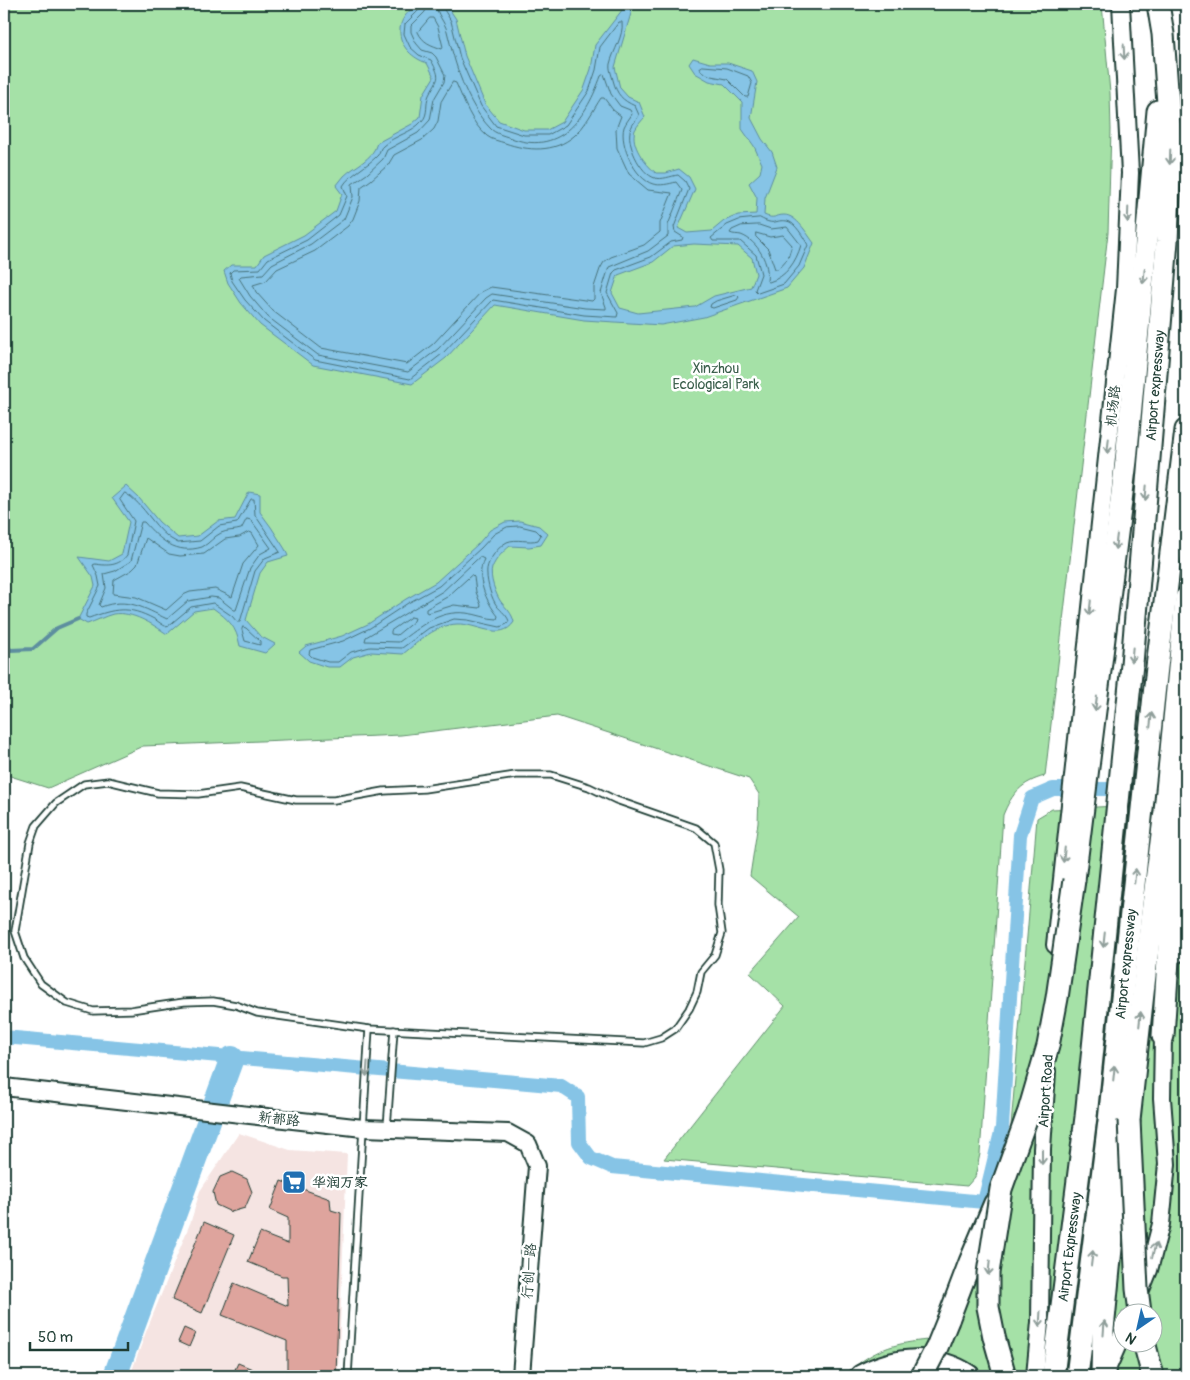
<svg xmlns="http://www.w3.org/2000/svg" width="1190" height="1380" viewBox="0 0 1190 1380" font-family="Pangolin,'LXGW WenKai TC',sans-serif">
<style>
.built{fill:#f5e4e2}
.green{fill:#a5e1a7;stroke:#628f6e;fill-rule:evenodd}
.water{fill:#86c4e6;stroke:#5d8e9f;fill-rule:evenodd}
.lines{fill:none;stroke-linecap:round;stroke-linejoin:round}
.shore{stroke:#48737b;stroke-width:1}
.stream{stroke:#5d8e9f;stroke-width:4}
.canal{stroke:#86c4e6;stroke-width:14}
.river{stroke:#86c4e6;stroke-width:24}
.building{fill:#dea49d;stroke:#1f3d34}
.lane-casing{stroke:#1f3d34;stroke-width:9}
.secondary-casing{stroke:#1f3d34;stroke-width:20}
.highway-casing{stroke:#1f3d34;stroke-width:25}
.lane{stroke:#fff;stroke-width:5.5}
.secondary{stroke:#fff;stroke-width:16}
.highway{stroke:#fff;stroke-width:21}
.highway-bridge-casing{stroke:#1f3d34;stroke-width:25;stroke-linecap:butt}
.highway-bridge{stroke:#fff;stroke-width:21}
.oneway{stroke:#8f9e9a}
.labels{text-anchor:middle;dominant-baseline:central;stroke-width:5;stroke-linejoin:round;paint-order:stroke}
.park-label{font-size:14px;fill:#3a5e4b;stroke:#fff}
.street-label{font-size:14px;fill:#1f3d34;stroke:#fff}
.poi-label{font-size:14px;font-weight:bold;fill:#1f3d34;stroke:#fff;text-anchor:start}
</style>
<rect width="100%" height="100%" fill="#fff"/>
<filter id="ink" filterUnits="userSpaceOnUse"><feTurbulence type="fractalNoise" baseFrequency=".02" numOctaves="2"/><feDisplacementMap in="SourceGraphic" scale="10" xChannelSelector="R" yChannelSelector="G"/><feConvolveMatrix kernelMatrix="1 2 1 2 8 2 1 2 1" color-interpolation-filters="sRGB"/></filter>
<g filter="url(#ink)">
<!-- built -->
<path class="built" d="M239,1133l51,17 57,4 -9,222h-208l16,-44 45,-111 9,-30z"/>
<!-- green -->
<g class="green">
<path d="M4,4h1098l8,89 1,37 -3,103 -63,543c-23,6 -33,17 -42,39l-23,339 -5,23 -8,9 -303,-27 121,-153 -35,-33 49,-56 -49,-41 8,-53 1,-29 -10,-15 -192,-63 -156,19 -258,11 -95,42 -44,-14z"/>
<path d="M1186,803v573h-342c5,-6 11,-10 18,-15 25,-17 45,-19 75,-22l66,-118 34,-403 15,-9zM1122,1312h30v30h-30z"/>
</g>
<!-- water -->
<g class="water">
<path d="M420,4h26l10,15 9,37 20,48 14,17 25,9h23l15,-8 22,-33 7,-20 4,-24 31,-40 6,5 -17,57 5,21 8,9 11,5 6,15c-3,3 -8,9 -10,13 -5,15 10,34 21,43h10l13,-4 10,8 6,12 -17,39 9,5 25,-2 12,-10 14,-6 18,-1 1,-16 -8,-15 11,-10 2,-9 -8,-18 -12,-17v-27l-18,-18 -15,-3 -14,-8 -6,-9 4,-6 17,5h18l24,8 5,11 -6,36 11,21 10,13 5,15 -12,31 -1,17c11,5 11,0 20,0 13,0 23,19 30,28l-10,25 -17,20 -83,29 -43,8 -77,-5 -89,-15 -49,53 -34,26 -99,-19 -53,-40 -19,-22 -13,-20 -4,-12 7,-6h26l7,-10 40,-20 32,-24 6,-17 -6,-8c3,-3 5,-7 8,-10 11,-11 28,-15 33,-33l35,-19 8,-7 3,-22 11,-18 -7,-14c-30,-10 -39,-43 -7,-59zM694,244l44,2 14,12 4,16 -5,13 -37,9 -19,11 -57,6 -18,-5 -8,-15 6,-18 35,-13 20,-16z"/>
<path d="M126,486l13,12 20,24 19,16 20,-2 20,-15 17,-2 14,-27 11,2v18l11,15 14,22 3,7 -20,6 -8,11 -14,47 14,16 15,8 -10,9 -25,-7c-4,-20 -11,-26 -27,-38l-19,3 -27,23c-15,-10 -34,-23 -54,-20 -8,2 -17,7 -26,10l-9,-5 17,-33 -2,-9 -14,-20 30,4 13,-7 7,-32 -17,-24z"/>
<path d="M520,521l19,5 9,8 -7,11 -12,2 -19,-1c-7,6 -14,12 -18,22 -3,9 4,27 9,34 6,7 11,11 13,20 -13,20 -38,1 -57,2 -21,1 -38,17 -54,30l-32,-2 -18,5 -13,10h-13l-18,-6 -10,-9 7,-6 36,-10 26,-12 38,-25 30,-17 42,-38 12,-14 15,-8z"/>
</g>
<g class="lines">
<!-- shore -->
<g class="shore">
<path d="M421,4l-1,5 -15,15 -1,10 6,13 9,8 12,5c11,20 7,17 -2,35 -4,8 0,19 -7,26 -10,12 -27,14 -39,25 -3,2 -3,6 -5,9 -10,11 -29,20 -35,31l4,10 -8,19 -32,25 -39,19 -8,10 -27,1 -3,3 2,8 13,19 19,21 51,39 95,19 32,-25 51,-54 91,15 33,2 1,-4 -11,-20 6,-20 3,-3 35,-13 20,-15 11,-2 1,-3 -8,-5 -1,-5 15,-38 -4,-8 -7,-6c-7,1 -16,5 -23,3 -15,-4 -30,-36 -24,-50 2,-5 6,-8 8,-13l-4,-9c-13,-6 -18,-11 -22,-26 -1,-5 -4,-11 -3,-16 3,-13 14,-28 12,-42h-3l-19,25 -4,23 -7,21 -23,34 -18,10h-24l-28,-9 -15,-20 -21,-48 -9,-37 -8,-13 -1,-4"/>
<path d="M427,4l-2,8 -14,14v6l5,11 6,7 10,3 4,4 9,18 -1,7 -10,17 -4,21 -12,13 -31,17 -4,9 -16,15 -15,10 1,13 -9,22 -33,25 -39,20 -9,10 -22,2 -2,2 11,18 18,21 50,38 90,17 30,-23 48,-51 6,-4 93,14 21,1v-2l-5,-14 8,-26 39,-16 20,-15v-11l14,-35 -6,-8c-7,2 -16,4 -23,2 -18,-5 -34,-40 -29,-57 2,-5 6,-9 8,-13l-2,-4 -10,-4 -9,-12 -7,-20 -3,2c-14,39 -39,79 -87,63 -8,-3 -19,-5 -24,-11 -24,-25 -35,-64 -43,-97 -2,-9 -11,-17 -11,-27"/>
<path d="M430,18h3l5,9 5,20 -1,2c-11,-4 -19,-6 -24,-17z"/>
<path d="M703,66l24,2 21,8 4,7 -4,14h-3l-18,-18 -16,-3 -10,-5 -1,-3z"/>
<path d="M453,82l3,1c8,18 15,40 31,53 5,4 12,5 18,7 23,8 49,10 69,-7 11,-9 19,-26 27,-38h3l9,12 8,6 -5,13 1,19 12,26 19,16 24,3 -12,30v9l-16,13 -33,12 -7,5 -4,7 -6,18v12l-2,2 -101,-14 -10,5 -48,52 -26,20 -86,-16 -48,-37 -17,-19 -3,-7 13,-4 11,-12 38,-18 33,-25 5,-7 7,-18 1,-14 10,-7 17,-15 6,-10 28,-15 12,-11 4,-8 3,-19z"/>
<path d="M760,218c16,9 14,1 27,3 8,1 17,17 21,24l-9,21 -15,18 -26,9 -3,-3 6,-16 -5,-19 -16,-14h-27l-2,-3 16,-13 12,-5z"/>
<path d="M759,225l12,4 16,-2 14,18c-5,17 -15,32 -32,37l-2,-1c3,-17 -9,-40 -26,-46 -4,-1 -7,0 -11,-2l2,-3 9,-4z"/>
<path d="M756,233l14,4 13,-2 9,10 -4,13 -10,11h-3l-7,-20 -12,-12z"/>
<path d="M737,295l2,2 -2,3 -24,8 -3,-1 1,-3 5,-3z"/>
<path d="M125,493c20,10 30,40 53,50l22,-2 19,-15 18,-3 14,-24h3l1,16 25,37 -15,6 -10,13 -15,51h-3l-5,-6 -19,-13 -22,4 -24,20c-5,-2 -9,-6 -13,-8 -26,-14 -40,-10 -65,-1l-3,-1v-3l14,-28 -2,-10 -5,-11 2,-1c13,2 24,2 32,-9l7,-34 -14,-21z"/>
<path d="M247,519l4,1 20,28 -11,6 -10,14 -14,42h-2l-15,-12 -8,-1 -23,4 -21,18c-23,-11 -40,-22 -66,-12l-2,-2 7,-17 -2,-14 11,-3 16,-10 10,-39h3c16,18 32,33 58,25 7,-3 12,-11 19,-14 6,-3 14,-2 20,-4z"/>
<path d="M520,526l16,4 5,5 -3,5c-9,3 -22,-2 -31,2 -8,4 -19,18 -20,27 -1,10 3,25 8,34 4,7 11,10 14,18l-2,3 -7,3 -32,-7 -14,-1 -25,9 -27,20 -32,-1 -19,5 -13,10h-10l-16,-5 -3,-3 1,-4 33,-9 27,-13 38,-25 31,-17 42,-38 13,-14 13,-7z"/>
<path d="M249,532l3,1 7,12 -16,19 -11,33 -17,-8 -25,3 -7,3 -17,15 -30,-13 -23,-3 1,-14 18,-10 5,-5 9,-27 23,16 11,2 24,-2 21,-15 14,-2z"/>
<path d="M480,557l4,2c-9,19 2,42 14,57l-1,3c-10,0 -20,-5 -31,-6 -28,-3 -46,14 -67,29l-34,-1 1,-4 77,-46z"/>
<path d="M472,575l2,2 2,15 5,13 -1,3 -26,-3 -26,8 -2,-1v-3l21,-12z"/>
<path d="M411,617l4,1 -1,3 -17,14 -6,-1v-3z"/>
<path d="M243,627l3,1 14,13v4l-15,-4 -3,-11z"/>
</g>
<!-- stream -->
<path class="stream" d="M4,644l7,6 22,-1 24,-21 21,-9"/>
<!-- canal -->
<path class="canal" d="M4,1037l557,49 17,11 1,45 12,16 21,9 372,35 18,-74 18,-293 12,-37 21,-9h122"/>
<!-- river -->
<path class="river" d="M115,1376l117,-318"/>
</g>
<!-- building -->
<g class="building">
<path d="M232,1172l15,7 5,13 -7,16 -14,4 -15,-7 -3,-13 7,-15z"/>
<path d="M281,1181l49,18 1,11 10,3 -5,163h-49v-35l-65,-26 12,-32 54,23 -1,-30h-5l-34,-14 12,-29 28,11v-26l-18,-8z"/>
<path d="M204,1222l30,13 -32,78 -30,-13z"/>
<path d="M184,1328l11,5 -6,14 -11,-5z"/>
<path d="M238,1363l31,13h-37z"/>
</g>
<g class="lines">
<!-- lane casing -->
<g class="lane-casing">
<g id="lane">
<path d="M516,775h35l38,12 27,13 80,28 18,15 5,27 -1,35 4,28 -7,22 -14,17 -4,20 -8,17 -14,20 -14,9 -17,5 -275,-14 -112,-16 -21,-8 -23,-4 -29,1 -53,8 -38,1 -26,-8 -26,-19 -17,-26 -9,-27 15,-88 6,-17 20,-23 28,-19 24,-3 50,12 40,1 42,-6 56,12h38l50,-9 40,-2z"/>
<path d="M387,1128l7,-98"/>
<path d="M348,1376l21,-347"/>
</g>
</g>
<!-- secondary casing -->
<g class="secondary-casing">
<g id="secondary">
<path d="M1055,945l70,-656 5,-116 -9,-169"/>
<path d="M1177,954l9,-68"/>
<path d="M4,1087l359,41 145,5 20,11 9,22 -16,210"/>
<path d="M1138,1297l11,-27 12,-46 6,-60 -5,-66 1,-62 2,-11"/>
<path d="M1035,1376l5,-54 2,-173 5,-78"/>
<path d="M1104,1376l18,-41"/>
</g>
</g>
<!-- highway casing -->
<g class="highway-casing">
<g id="highway">
<path d="M1074,880l52,-419 32,-350"/>
<path d="M1163,1036l11,-167 12,-109"/>
<path d="M948,1320l22,-58 25,-59"/>
<path d="M994,1337l11,39"/>
<path d="M1144,1342l9,34"/>
<path d="M861,1376c34,-19 74,-22 108,0"/>
<path id="s1" d="M1053,1376l33,-259 46,-453 35,-423 4,-96 -8,-111 -5,-30"/>
<path id="s2" d="M1077,1376l32,-255 48,-454 29,-237"/>
<path d="M1102,1376l1,-46 11,-112 15,-98 22,-199 14,-110 21,-213"/>
</g>
</g>
<!-- lane -->
<use href="#lane" class="lane"/>
<!-- secondary -->
<use href="#secondary" class="secondary"/>
<!-- highway -->
<use href="#highway" class="highway"/>
<!-- highway-bridge casing -->
<g class="highway-bridge-casing">
<g id="highway-bridge">
<path d="M1129,1120l8,169 3,23"/>
<path d="M994,1337l-6,-30v-34l13,-84 28,-78 19,-65 9,-48 17,-118"/>
<path d="M922,1376l15,-29 11,-27"/>
</g>
</g>
<!-- highway-bridge -->
<use href="#highway-bridge" class="highway-bridge"/>
</g>
<!-- one-way arrows -->
<defs><path id="oneway-shaft" d="M-6 0H5M1.5-3L5.5 0L1.5 3" fill="none" stroke-width="1.6" stroke-linecap="round" stroke-linejoin="round" transform="scale(1.25)"/></defs>
<g class="oneway">
<use href="#oneway-shaft" transform="translate(1124 52) rotate(87)"/>
<use href="#oneway-shaft" transform="translate(1170 157) rotate(92)"/>
<use href="#oneway-shaft" transform="translate(1128 215) rotate(92)"/>
<use href="#oneway-shaft" transform="translate(1144 276) rotate(95)"/>
<use href="#oneway-shaft" transform="translate(1108 446) rotate(96)"/>
<use href="#oneway-shaft" transform="translate(1146 493) rotate(95)"/>
<use href="#oneway-shaft" transform="translate(1116 542) rotate(97)"/>
<use href="#oneway-shaft" transform="translate(1090 608) rotate(96)"/>
<use href="#oneway-shaft" transform="translate(1132 655) rotate(95)"/>
<use href="#oneway-shaft" transform="translate(1096 704) rotate(97)"/>
<use href="#oneway-shaft" transform="translate(1151 720) rotate(-84)"/>
<use href="#oneway-shaft" transform="translate(1064 855) rotate(96)"/>
<use href="#oneway-shaft" transform="translate(1135 876) rotate(-84)"/>
<use href="#oneway-shaft" transform="translate(1104 940) rotate(96)"/>
<use href="#oneway-shaft" transform="translate(1140 1019) rotate(-84)"/>
<use href="#oneway-shaft" transform="translate(367 1069) rotate(94)"/>
<use href="#oneway-shaft" transform="translate(1114 1073) rotate(-84)"/>
<use href="#oneway-shaft" transform="translate(1042 1157) rotate(90)"/>
<use href="#oneway-shaft" transform="translate(1154 1250) rotate(-76)"/>
<use href="#oneway-shaft" transform="translate(1092 1258) rotate(-83)"/>
<use href="#oneway-shaft" transform="translate(989 1268) rotate(96)"/>
<use href="#oneway-shaft" transform="translate(1040 1319) rotate(93)"/>
<use href="#oneway-shaft" transform="translate(1104 1328) rotate(-86)"/>
</g>
</g>
<!-- icons -->
<defs>
<g id="supermarket-square" transform="scale(1.25)"><rect x="-9" y="-9" width="18" height="18" rx="4" fill="#1f6fb2" stroke="#fff"/><path d="M-6-5.5h2.5l.6 2H6L4.5 2H-2.5L-4.4-4H-6ZM-1.5 3.2a1.3 1.3 0 1 0 .1 0ZM3 3.2a1.3 1.3 0 1 0 .1 0Z" fill="#fff"/></g>
</defs>
<g fill-rule="evenodd">
<use href="#supermarket-square" x="294" y="1182"/>
</g>
<g class="labels">
<!-- park labels -->
<g class="park-label">
<text x="716" y="368">Xinzhou<tspan x="716" dy="16">Ecological Park</tspan></text>
</g>
<!-- street labels -->
<g class="street-label">
<text stroke="none"><textPath href="#s1" startOffset="996">Airport expressway</textPath></text>
<text transform="translate(1113 406) rotate(-84)">机场路</text>
<text stroke="none"><textPath href="#s2" startOffset="415">Airport expressway</textPath></text>
<text transform="translate(1046 1091) rotate(-86)">Airport Road</text>
<text transform="translate(279 1119) rotate(6)">新都路</text>
<text stroke="none"><textPath href="#s1" startOffset="130">Airport Expressway</textPath></text>
<text transform="translate(529 1271) rotate(-86)">行创一路</text>
</g>
<!-- poi labels -->
<g class="poi-label">
<text x="312" y="1182">华润万家</text>
</g>
</g>
<!-- margin -->
<rect width="1190" height="1380" fill="none" stroke="#fff" stroke-width="20"/>
<rect x="10" y="10" width="1170" height="1360" fill="none" stroke="#1f3d34" stroke-width="2" filter="url(#ink)"/>
<!-- north arrow -->
<g transform="translate(1138 1328) rotate(214)"><circle r="24" fill="#ffffff" stroke="#a5b1ae"/>
<path d="M0-4L9 19L0 12L-9 19Z" fill="#1f6fb2"/>
<text y="-8" font-size="14" font-weight="bold" text-anchor="middle" fill="#1f3d34">N</text>
</g>
<!-- scale -->
<path d="M30 1342v8h98v-8" fill="none" stroke="#1f3d34" stroke-width="2.5"/>
<text x="38" y="1342" font-size="15" fill="#1f3d34" stroke="#ffffff" stroke-width="4" paint-order="stroke">50 m</text>
</svg>
